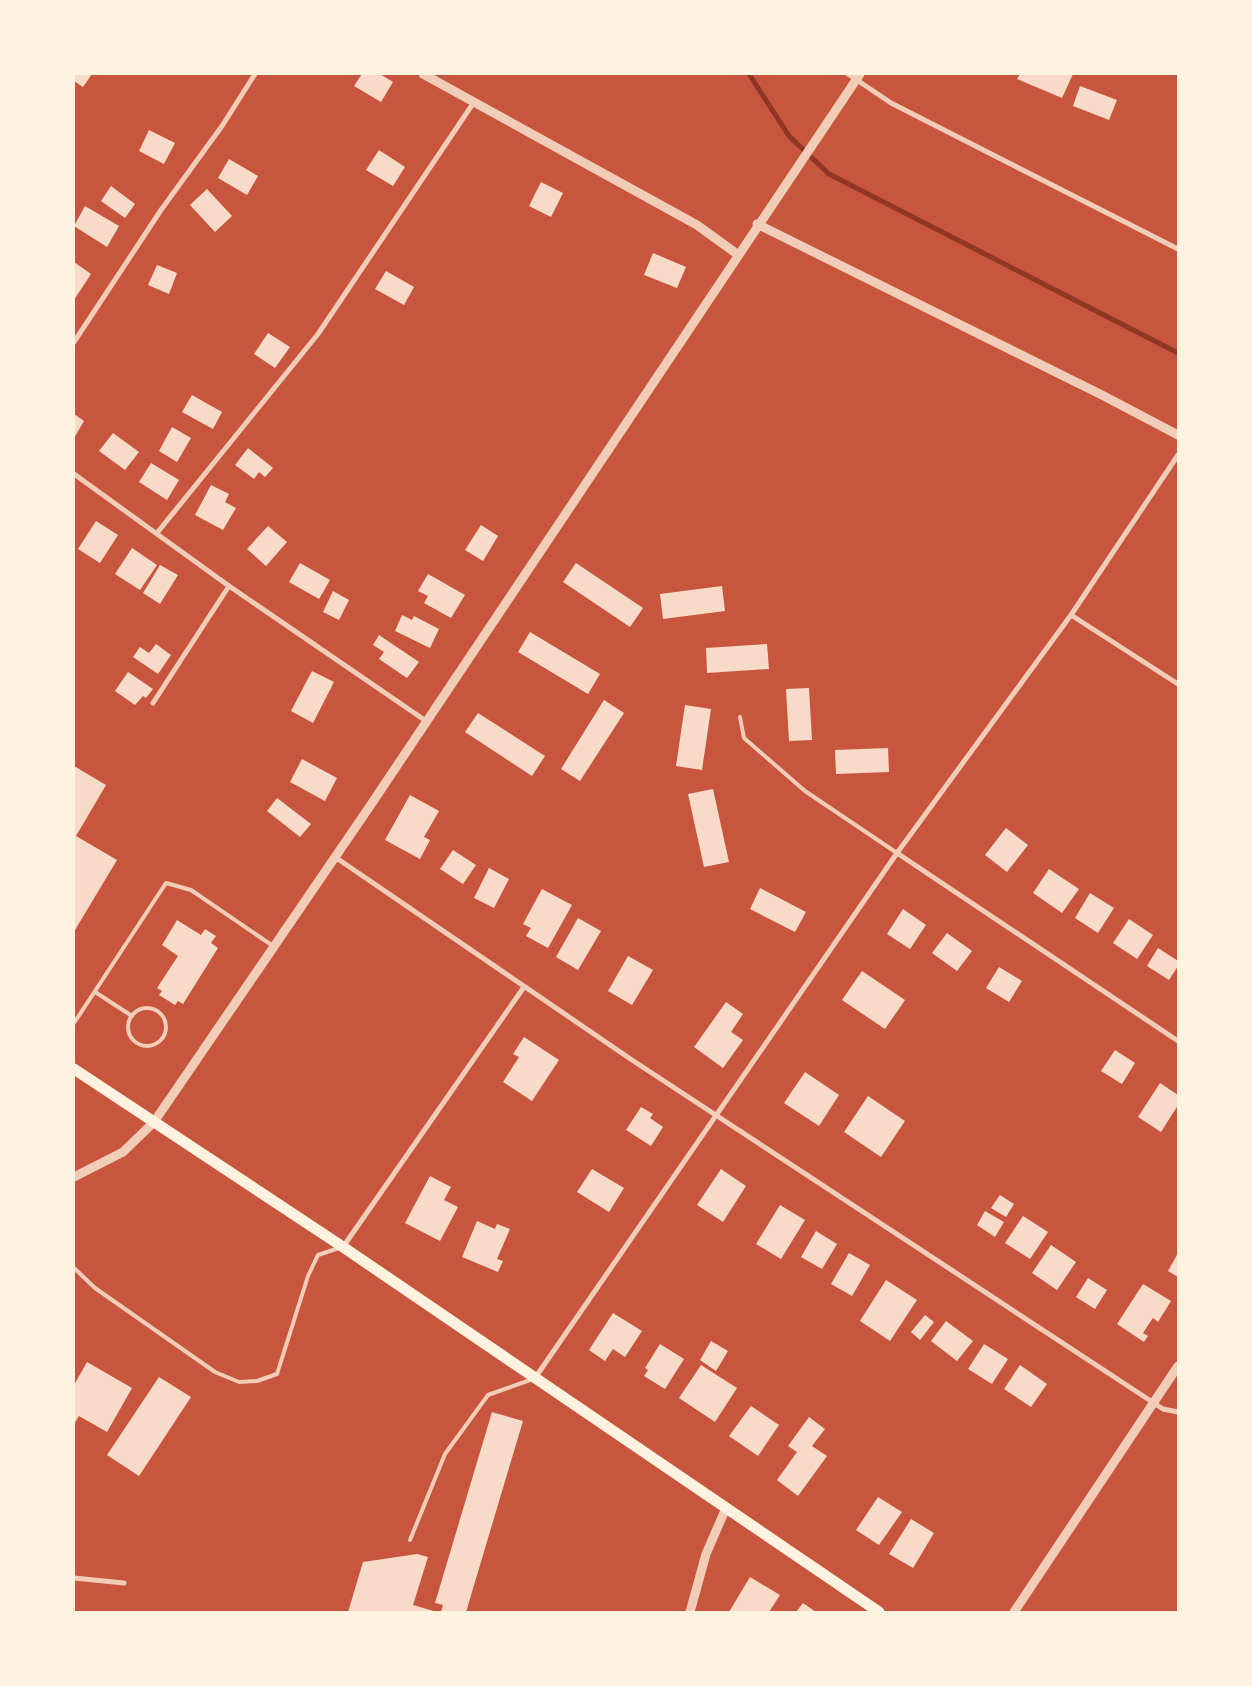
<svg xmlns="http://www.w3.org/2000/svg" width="1252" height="1686" viewBox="0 0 1252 1686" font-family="Roboto,sans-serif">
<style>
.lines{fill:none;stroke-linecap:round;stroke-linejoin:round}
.stream{stroke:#8f3625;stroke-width:5}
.building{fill:#f7dbc8}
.service{stroke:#f1ccb7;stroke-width:4}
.minor{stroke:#f1ccb7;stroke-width:5}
.tertiary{stroke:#f1ccb7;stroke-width:9}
.primary{stroke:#fff3e0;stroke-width:11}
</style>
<rect width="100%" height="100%" fill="#c8553d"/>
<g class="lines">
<!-- stream -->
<path class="stream" d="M749,74l40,62 40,38 349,179"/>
</g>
<!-- building -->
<g class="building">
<path d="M74,74h18l-9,13 -9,-6z"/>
<path d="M362,74h18l13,8 -12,20 -27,-16z"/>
<path d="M1020,74h53l-11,24 -45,-19z"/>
<path d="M1080,86l37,14 -8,20 -36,-14z"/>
<path d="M149,130l26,13 -11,21 -25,-13z"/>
<path d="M379,150l26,17 -12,19 -27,-16z"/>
<path d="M229,159l29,17 -11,19 -29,-17z"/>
<path d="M541,182l22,11 -12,24 -22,-11z"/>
<path d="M111,186l24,18 -10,14 -24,-17z"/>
<path d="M207,189l25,27 -17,16 -25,-27z"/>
<path d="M85,206l34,20 -12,21 -33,-21z"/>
<path d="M653,253l33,14 -9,21 -33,-13z"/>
<path d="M74,262l17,12 -17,26z"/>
<path d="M157,265l20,8 -8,21 -21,-9z"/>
<path d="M386,271l28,16 -10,18 -29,-16z"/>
<path d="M268,333l22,14 -15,21 -21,-14z"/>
<path d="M192,395l30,17 -9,17 -31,-17z"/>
<path d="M74,414l10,7 -10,17z"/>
<path d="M172,427l19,11 -14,24 -18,-11z"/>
<path d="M113,433l26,19 -14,18 -26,-19z"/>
<path d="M248,448l25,20 -8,9 -6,-5 -5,7 -19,-14z"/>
<path d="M151,463l28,17 -12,20 -28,-18z"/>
<path d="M211,485l18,9 -4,8 11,6 -13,22 -28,-15z"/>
<path d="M96,521l22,14 -18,28 -22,-14z"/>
<path d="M481,525l17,11 -15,25 -18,-11z"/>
<path d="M268,526l19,16 -21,24 -19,-17z"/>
<path d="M132,548l25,17 -17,25 -25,-16z"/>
<path d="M300,563l30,17 -11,19 -30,-17z"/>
<path d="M576,563l67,45 -13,19 -67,-45z"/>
<path d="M160,565l18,10 -18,29 -17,-11z"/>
<path d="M428,574l37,21 -14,23 -27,-15 4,-7 -10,-5z"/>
<path d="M722,586l3,25 -62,8 -3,-25z"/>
<path d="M333,591l16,9 -10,20 -16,-8z"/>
<path d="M402,615l10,5 2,-4 25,13 -9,19 -35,-17z"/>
<path d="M530,632l70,42 -12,20 -70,-42z"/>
<path d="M379,635l40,27 -12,16 -28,-19 5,-7 -11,-7z"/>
<path d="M156,644l15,11 -13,19 -25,-17 7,-10 9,6z"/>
<path d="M767,644l2,25 -62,4 -1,-25z"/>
<path d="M312,671l22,11 -21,41 -22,-12z"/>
<path d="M128,672l25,17 -7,9 -3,-2 -8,9 -20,-14z"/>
<path d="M809,688l3,52 -23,1 -3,-52z"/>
<path d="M604,700l20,13 -44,68 -19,-12z"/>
<path d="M685,705l26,4 -9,61 -26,-4z"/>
<path d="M478,713l67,43 -13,20 -67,-44z"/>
<path d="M888,748l1,24 -53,2 -1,-24z"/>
<path d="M302,759l35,19 -12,23 -35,-19z"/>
<path d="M74,766l32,19 -30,51 41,24 -42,70z"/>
<path d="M713,789l16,73 -25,5 -16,-73z"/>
<path d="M410,795l29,16 -15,26 6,3 -10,19 -35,-19z"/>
<path d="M277,798l34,26 -11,13 -33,-26z"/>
<path d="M1006,828l22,17 -21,27 -22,-17z"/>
<path d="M453,850l23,15 -13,19 -23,-15z"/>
<path d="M489,868l20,11 -15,29 -20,-10z"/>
<path d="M1049,869l30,20 -17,24 -29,-20z"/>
<path d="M760,888l46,24 -11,20 -45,-23z"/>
<path d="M542,889l30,16 -24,43 -22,-12 5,-8 -8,-4z"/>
<path d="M1090,893l24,15 -16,25 -23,-15z"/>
<path d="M903,909l23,16 -16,24 -23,-15z"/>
<path d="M578,918l23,13 -23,39 -22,-13z"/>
<path d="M1129,919l24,16 -16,24 -24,-16z"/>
<path d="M177,920l24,15 4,-6 11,7 -5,7 7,5 -35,56 -5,-3 -3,4 -16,-10 3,-4 -5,-3 21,-32 -16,-11z"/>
<path d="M947,933l25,18 -15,20 -25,-18z"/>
<path d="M1158,948l20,13v5l-9,14 -22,-14z"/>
<path d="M628,956l25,14 -21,35 -24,-14z"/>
<path d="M999,967l23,14 -13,21 -23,-14z"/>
<path d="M862,971l43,29 -20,29 -43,-29z"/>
<path d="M726,1002l17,12 -12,18 12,8 -20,28 -29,-21z"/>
<path d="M524,1037l35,23 -27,41 -29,-19 16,-25 -6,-3z"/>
<path d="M1115,1050l20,13 -13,21 -21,-13z"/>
<path d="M805,1072l34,23 -20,31 -35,-23z"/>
<path d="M1160,1083l18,12v10l-17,27 -23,-15z"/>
<path d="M868,1096l37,25 -24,36 -37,-25z"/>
<path d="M641,1107l12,7 -3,4 13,9 -12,19 -25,-16z"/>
<path d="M592,1169l32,19 -15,24 -32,-20z"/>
<path d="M721,1169l25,17 -23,36 -26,-17z"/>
<path d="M430,1176l21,11 -7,13 14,7 -18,34 -35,-18z"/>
<path d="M1000,1195l14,9 -8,13 -15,-9z"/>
<path d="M780,1205l25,15 -24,39 -25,-15z"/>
<path d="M985,1211l19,11 -9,15 -18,-12z"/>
<path d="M1023,1216l25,16 -18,27 -25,-16z"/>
<path d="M477,1221l18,8 2,-5 13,5 -13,30 6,2 -5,11 -36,-15z"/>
<path d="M816,1231l21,13 -15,25 -21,-12z"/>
<path d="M1051,1245l25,17 -19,28 -25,-17z"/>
<path d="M849,1253l21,12 -18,31 -21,-12z"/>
<path d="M1178,1253v24l-10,-6z"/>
<path d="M1088,1278l19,12 -12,19 -19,-12z"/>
<path d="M886,1280l31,20 -27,41 -30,-20z"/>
<path d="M1143,1284l28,17 -13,21 -5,-4 -10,15 5,3 -4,6 -27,-18z"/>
<path d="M613,1313l29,18 -17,26 -12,-8 -8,12 -16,-11z"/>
<path d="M925,1315l9,7 -14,18 -9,-8z"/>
<path d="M946,1321l27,20 -16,20 -26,-20z"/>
<path d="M711,1341l17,10 -12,20 -16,-11z"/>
<path d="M660,1344l24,15 -19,30 -21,-13 4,-6 -3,-2z"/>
<path d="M984,1344l24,15 -16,25 -24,-15z"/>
<path d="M87,1362l45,26 -25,44 -28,-16 -5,8v-39z"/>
<path d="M701,1365l36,23 -22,34 -36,-24z"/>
<path d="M1020,1365l27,19 -16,23 -27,-18z"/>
<path d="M159,1377l32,20 -52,79 -32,-21z"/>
<path d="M751,1406l28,19 -21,31 -29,-20z"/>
<path d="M492,1412l31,9 -57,191h-25l2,-7 -8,-2z"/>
<path d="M809,1417l16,12 -13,17 15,10 -29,40 -21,-16 20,-28 -9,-6z"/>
<path d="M878,1497l24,15 -23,33 -23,-15z"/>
<path d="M911,1519l23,14 -21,35 -24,-14z"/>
<path d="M417,1554l11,3 -15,48 24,7h-89l15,-50z"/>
<path d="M750,1577l30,18 -11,17h-40z"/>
<path d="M803,1603l13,9h-20z"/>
</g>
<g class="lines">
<!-- service -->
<g class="service">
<path d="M740,717l4,21 61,53 92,62"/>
<path d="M95,992l37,24"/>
<circle cx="147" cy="1027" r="19"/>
<path d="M74,1023l92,-140 25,7 82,56"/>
<path d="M74,1268l21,20 120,84 24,10 18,-1 20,-7 31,-98 10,-21 21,-7"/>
<path d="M410,1540l35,-86 43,-59 45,-16"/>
</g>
<!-- minor -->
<g class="minor">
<path d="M848,74l43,29 287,146"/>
<path d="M74,342l87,-132 61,-84 33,-52"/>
<path d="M74,474l155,112 197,135"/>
<path d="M157,533l161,-199 156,-232"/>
<path d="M1071,615l107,69"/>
<path d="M153,703l76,-117"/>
<path d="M897,853l281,188"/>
<path d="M335,857l297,203 531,349 15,3"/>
<path d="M343,1247l181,-260"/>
<path d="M535,1378l362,-525 174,-238 107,-160"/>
<path d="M74,1578l50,5"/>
</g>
<!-- tertiary -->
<g class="tertiary">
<path d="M423,74l274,151 40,29"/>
<path d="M757,224l345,171 76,40"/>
<path d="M74,1177l49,-25 31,-30 216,-316 490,-732"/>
<path d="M690,1612l16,-58 20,-46"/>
<path d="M1014,1612l164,-246"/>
</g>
<!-- primary -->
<path class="primary" d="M74,1069l269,178 536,365"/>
</g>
<!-- border -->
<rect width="1252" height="1686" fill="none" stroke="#fff3e0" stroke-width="150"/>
</svg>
